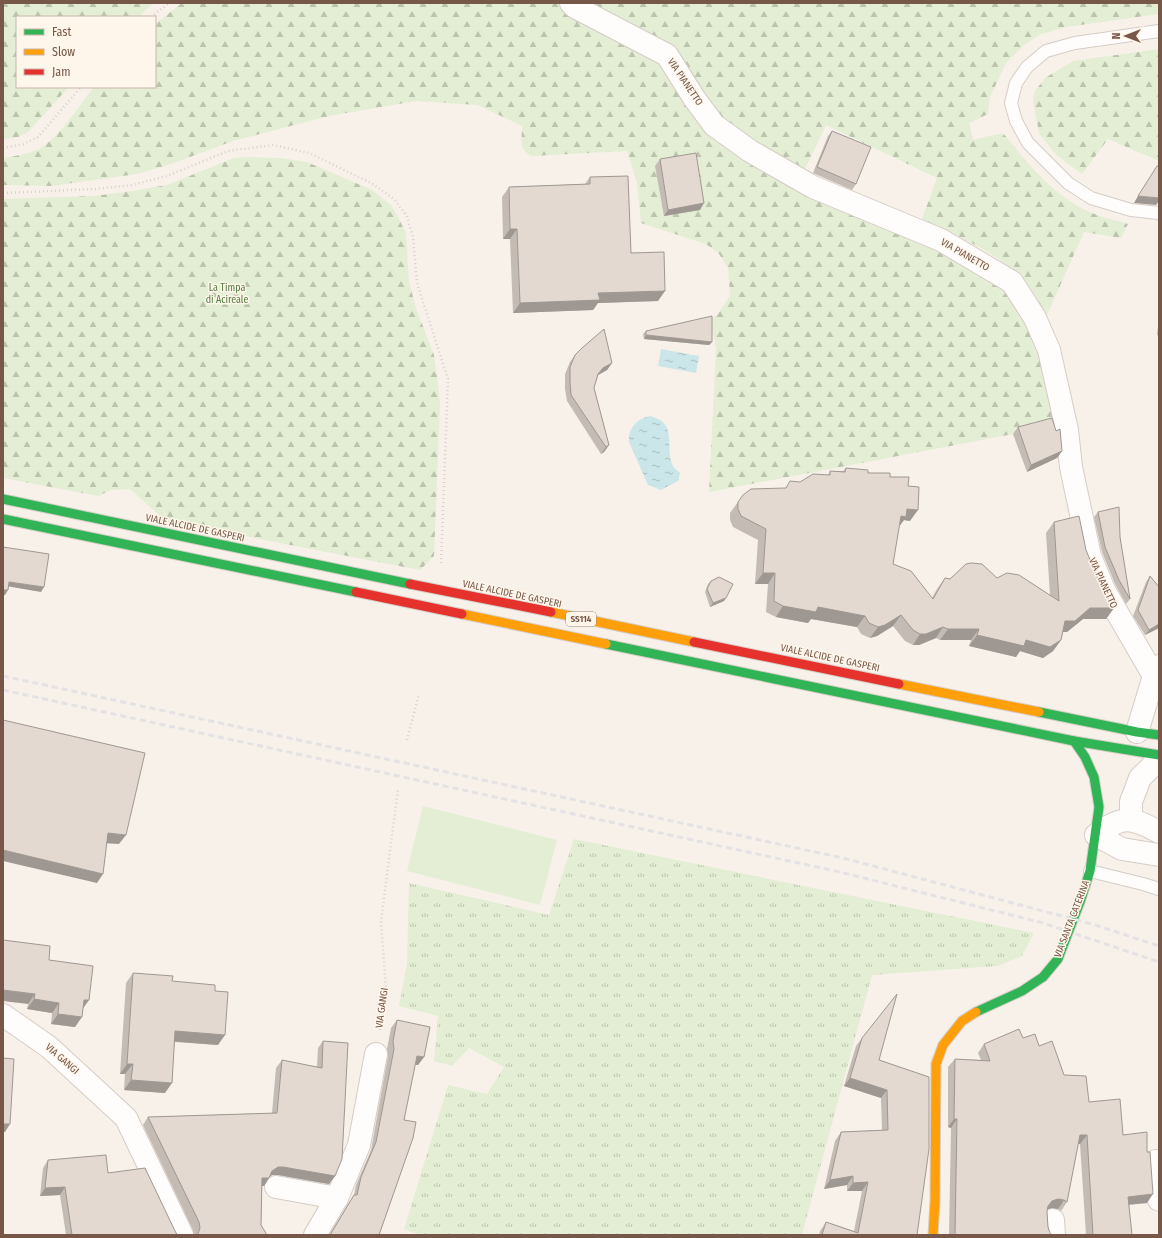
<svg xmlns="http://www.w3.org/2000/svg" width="1162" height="1238" viewBox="0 0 1162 1238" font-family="'Fira Sans Condensed',sans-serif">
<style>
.grass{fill:url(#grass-tufts)}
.forest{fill:url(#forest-firs)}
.pitch{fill:#e4eed4}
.water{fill:url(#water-ripples)}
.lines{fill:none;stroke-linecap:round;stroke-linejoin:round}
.lane-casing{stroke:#d6ccc6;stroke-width:14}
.street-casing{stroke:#d6ccc6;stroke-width:24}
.fast-casing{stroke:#d6cdc6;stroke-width:11}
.slow-casing{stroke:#d6cdc6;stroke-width:11}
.jam-casing{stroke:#d6cdc6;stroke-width:11}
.path{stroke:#dad1cc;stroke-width:2.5;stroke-dasharray:1 3;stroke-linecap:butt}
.lane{stroke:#fefdfc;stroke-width:12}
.street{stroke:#fefdfc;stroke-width:22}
.fast{stroke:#30b455;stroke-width:9}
.slow{stroke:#ff9f0a;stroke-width:9}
.jam{stroke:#e5322d;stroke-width:9}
.rail{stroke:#e4e2e5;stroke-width:3;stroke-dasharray:6 4;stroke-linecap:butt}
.wall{fill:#c3bbb4}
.shaded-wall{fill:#9f9892}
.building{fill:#e3d9d1;stroke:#9f9892}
.labels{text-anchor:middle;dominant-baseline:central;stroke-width:3;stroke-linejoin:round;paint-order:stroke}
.shield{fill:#fff6eb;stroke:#9f8779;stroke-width:1}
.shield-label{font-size:9px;font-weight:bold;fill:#765748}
.street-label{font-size:10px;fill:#765748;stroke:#fff6eb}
.park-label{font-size:10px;fill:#547c40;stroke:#fff6eb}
</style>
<defs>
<pattern id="grass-tufts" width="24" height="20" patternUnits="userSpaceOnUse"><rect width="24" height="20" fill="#e4eed4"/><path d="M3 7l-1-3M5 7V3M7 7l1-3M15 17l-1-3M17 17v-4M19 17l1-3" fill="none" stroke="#bdc4ae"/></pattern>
<pattern id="forest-firs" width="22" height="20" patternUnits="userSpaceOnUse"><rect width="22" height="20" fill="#e4eed4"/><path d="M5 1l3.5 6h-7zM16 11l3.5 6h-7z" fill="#bdc4ae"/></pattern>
<pattern id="water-ripples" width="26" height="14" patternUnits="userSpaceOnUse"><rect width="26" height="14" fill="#cae6e8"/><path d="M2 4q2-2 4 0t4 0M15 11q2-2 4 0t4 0" fill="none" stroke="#a9bdbe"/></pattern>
</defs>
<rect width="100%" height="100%" fill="#f7f1ea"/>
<!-- grass -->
<path class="grass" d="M574,839l460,94 -12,23 -24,10 -126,9 -70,260h-382l-16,-6 44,-144 39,9 17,-27 -35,-19 -17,18 -18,-5 4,-45 -39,-10 8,-43 2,-80 140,32z"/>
<!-- forest -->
<g class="forest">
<path d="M3,3h151l-16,14h-121v70h52l-41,45 -10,5 -15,2z"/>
<path d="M182,3h379l98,57 51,70 227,116 72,42 22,32 29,100 -13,5 -34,9 -304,58 7,-144 -6,-28 8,-6 12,-18 -2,-28 -9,-14 -13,-10 -65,-21 -4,-40 -10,-32 -95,5c-14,-6 -10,-17 -10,-30l-44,-21 -62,-4 -87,15 -96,25 -62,23 -34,10 -86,12 -48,-1v-27c12,-2 32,-5 41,-12 20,-15 35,-40 50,-59h61v-63z"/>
<path d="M583,3h576v11l-93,13 -25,7 -17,11 -18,18 -16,34 -2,17 -19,9 4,17 30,-7c25,30 50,63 87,79 12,6 26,8 38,12l-7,14 -37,-6 -37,83c-8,-12 -14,-26 -24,-36 -25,-26 -69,-45 -101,-60l15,-41 -111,-53 -23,48 -86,-57 -19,-23z"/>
<path d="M1159,49v112l-51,-22 -26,35 -27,-20 -16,-21 -6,-32 2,-10 10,-13 28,-17z"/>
<path d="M246,157l35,1 26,4 65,28 19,15 8,14 7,14 3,49 7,26 18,47 3,21 3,28 -6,152 -14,14 -254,-49 -36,-32 -19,1 -13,6 -95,-18v-279l91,-3 38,-5 35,-6 67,-27z"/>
</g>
<!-- pitch -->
<path class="pitch" d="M423,806l134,34 -17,65 -133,-34z"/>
<!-- water -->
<g class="water">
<path d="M661,349l38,7 -3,17 -38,-7z"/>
<path d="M650,416c29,7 14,31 23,50 1,2 5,5 7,7l-2,8 -17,9 -13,-5 -19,-43c-1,-14 8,-23 21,-26z"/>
</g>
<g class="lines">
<!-- lane casing -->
<g class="lane-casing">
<g id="lane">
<path d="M1159,31l-84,12 -29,8 -19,16 -11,16 -5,20 5,18 12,22 40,40 23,15 40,12 28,3"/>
<path d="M1090,871l53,13 16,5"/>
</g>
</g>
<!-- street casing -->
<g class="street-casing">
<g id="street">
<path d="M571,3l4,4 92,48 27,43 20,27 36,26 63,36 128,53 71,42 23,36 14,32 18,80 4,37 19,89 14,34 50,86"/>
<path d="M1137,732l17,-56 5,-10"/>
<path d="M1131,819v-17l9,-24 12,-12 7,-4"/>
<path d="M1159,832c-28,-15 -36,-17 -63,3l26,14 37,6"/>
<path d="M3,1015l46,32 77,71 56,117"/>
<path d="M1156,1161l3,39"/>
<path d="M276,1187l61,11"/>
<path d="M1053,1220l1,15"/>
<path d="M315,1235l22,-37 22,-53 17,-91"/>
</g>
</g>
<!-- fast casing -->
<g class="fast-casing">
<g id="fast">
<path d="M3,499l407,85"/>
<path d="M3,519l353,73"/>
<path d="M606,644l468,97 85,14"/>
<path d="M1039,712l98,20 22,3"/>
<path d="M976,1012l46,-21 21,-14 15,-18 22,-57 10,-31 9,-64 -5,-30 -9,-20 -11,-16"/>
</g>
</g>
<!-- slow casing -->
<g class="slow-casing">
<g id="slow">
<path d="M551,612l143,30"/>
<path d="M462,614l144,30"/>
<path d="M899,684l140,28"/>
<path d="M933,1235l2,-34 1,-137 7,-19 19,-24 14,-9"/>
</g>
</g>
<!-- jam casing -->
<g class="jam-casing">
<g id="jam">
<path d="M410,584l141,28"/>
<path d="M356,592l106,22"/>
<path d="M694,642l205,42"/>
</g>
</g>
<!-- path -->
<g class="path">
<path d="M151,17l18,-14"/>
<path d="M3,148l20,-4 15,-7 43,-50"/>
<path d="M3,193l92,-4 37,-4 35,-9 61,-25 45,-6 36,8 64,31 21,15 13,17 6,21 4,46 31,96 -7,185"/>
<path d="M407,740l12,-46"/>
<path d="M380,1030l6,-40 -5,-69 17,-132"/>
</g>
<!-- lane -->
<use href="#lane" class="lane"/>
<!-- street -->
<use href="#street" class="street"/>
<!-- fast -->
<use href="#fast" class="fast"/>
<!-- slow -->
<use href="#slow" class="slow"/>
<!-- jam -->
<use href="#jam" class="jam"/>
<!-- rail -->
<g class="rail">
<path d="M3,676l840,182 249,66 67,22"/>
<path d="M3,690l837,182 203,51 116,39"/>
</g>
</g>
<!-- wall -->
<g class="wall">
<path d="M832,131l24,53 -4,6 -39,-17 15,-37z"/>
<path d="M660,159l40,51 -36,6 -9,-50z"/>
<path d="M590,177l41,76 27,48 -60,2 -5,7 -80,3 -3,-74h-7l-1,-42 7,-10 76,-3z"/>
<path d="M1159,319v17l-2,-1z"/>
<path d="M646,331l66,11 -3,3 -65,-6 -1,-5z"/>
<path d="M575,355l37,8 -5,7 -9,5 -4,13 15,57 -5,7 -3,2 -34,-53 -2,-12v-15l5,-12z"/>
<path d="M1018,427l44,24 -5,7 -30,14 -14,-38z"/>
<path d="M846,468l44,9 18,9 2,35 -6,-1 -5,6 -6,38 39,34 5,-9 8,-11 5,1 47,-1 53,17 -4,-62 8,-11 32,28 14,34 14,24 -8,11h-23l-16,13h-4l-2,8 -8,11 -10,7 -23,-7 -4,6 -47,-11 2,-6h-31l-4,-2 -17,7h-6l-8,-4 -12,-15 -16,10 -7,2 -9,-4 -4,-7 -46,-8 -3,4 -32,-6 -10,-5 2,-28h-13l3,-44 -25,-13 -3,-7v-7l13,-18 43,-7 4,-7 10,1 28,-7 2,-4h13z"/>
<path d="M1098,512l22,25 10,62 -4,5 -11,-20 -13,-32 -8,-35z"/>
<path d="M1150,576l9,11v41l-14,7 -12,-19 13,-34z"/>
<path d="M711,581l15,17 -2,3 -14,6 -5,-15 3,-8z"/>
<path d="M49,960l34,49 -8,18 -24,-3 1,-11 -25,-4 1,-5z"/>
<path d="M133,973l82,18 3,54 -43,-3 -10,51 -41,-3 1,-16h-5l6,-91z"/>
<path d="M397,1020l27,37 -6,8h-3l-36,170h-50l25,-40 2,-10 15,-35 17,-94 -1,-7 4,-21z"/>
<path d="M862,1038l17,22 50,17 -12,158h-98l1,-4 6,-9 28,9 8,-40h-15v-6l-23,4 11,-48 6,-9 41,-2 -1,-32 -37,-12 12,-40z"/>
<path d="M1023,1038l16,8 25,29 25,27 34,33 24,17v51l-18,2 3,30h-46l-6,-91h-2l-11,58 -6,9 -3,-2 -6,-1 -5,1v3l1,15 2,6 2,2h-103l2,-107 -3,-1v-60l7,-8 26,1 -3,-7 6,-9z"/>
<path d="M323,1041l12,135 -6,8 -51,-9h-6l-2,2 -6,9h-2l-1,39 6,10h-73l-1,-5 -50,-105 5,-8 124,-4 4,-45 6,-8 35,7 1,-19z"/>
<path d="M48,1160l60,13 70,62h-112l-6,-40 -20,1 3,-28z"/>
</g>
<!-- shaded-wall -->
<g class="shaded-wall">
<path d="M1138,196l21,2v3l-3,4 -22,-2z"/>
<path d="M704,203l-4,7 -36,6 4,-6z"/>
<path d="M510,229h7l-7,10h-7z"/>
<path d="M665,291l-7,10 -60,2 -5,7 -80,3 7,-10 78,-10z"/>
<path d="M646,335l66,7 -3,3 -65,-6z"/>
<path d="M612,363l-5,7 -9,5 -5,6 10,-13z"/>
<path d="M609,445l-5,7 -3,2 5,-7z"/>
<path d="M1062,451l-5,7 -30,14 4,-7z"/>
<path d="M907,509l11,1 -8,11 -6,-1 -6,8 -5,-1z"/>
<path d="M763,573h12l-7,11h-13z"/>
<path d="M9,582l35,5 -3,5 -35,-6z"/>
<path d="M3,590h5l-3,5h-2z"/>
<path d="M726,598l-2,3 -14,6 3,-4z"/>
<path d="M783,606l35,1 47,9 -8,11 -46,-8 -3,4 -32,-6z"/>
<path d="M1090,608h24l-8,11h-23l-16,13h-9l7,-11z"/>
<path d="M901,615l-8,11 -16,10 -7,2 8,-11z"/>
<path d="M1159,624v4l-14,7 4,-5z"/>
<path d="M943,627l-7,11 -17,7h-6l7,-11z"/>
<path d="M948,629h31l-8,11h-31z"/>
<path d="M977,635l49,5h35l-8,11 -10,7 -23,-7 -4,6 -47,-11z"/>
<path d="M108,833l18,2 -7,9 -17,-1z"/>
<path d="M3,850l100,24 -6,9 -94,-22z"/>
<path d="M3,990l32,4 -7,10 -25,-3z"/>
<path d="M34,999l25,4 -7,10 -25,-4z"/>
<path d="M84,1000h5l-7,10z"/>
<path d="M58,1014l24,3 -7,10 -24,-3z"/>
<path d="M175,1031l50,4 -7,10 -50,-4z"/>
<path d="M417,1056l7,1 -6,8 -7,-1z"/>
<path d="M127,1064h6l-8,10h-5z"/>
<path d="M850,1078l37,12 -6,8 -37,-12z"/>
<path d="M131,1080l41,3 -7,10 -41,-3z"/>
<path d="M954,1119h3l-6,9 -3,-1z"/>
<path d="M3,1124h7l-5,8h-2z"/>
<path d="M1080,1135h7l-7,9 -6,-1z"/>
<path d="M278,1167h5l52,9 -6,8 -51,-9h-6l-5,3h2l-5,8h-7l5,-8z"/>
<path d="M853,1176l-6,9 -23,4 6,-9z"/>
<path d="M868,1182l-6,9h-15l6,-8z"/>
<path d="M65,1187l-5,8 -20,1 5,-8z"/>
<path d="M1153,1194l-6,9 -25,2 6,-8z"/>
<path d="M1058,1199l6,1 -6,9 -6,-1 -6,2 6,-9z"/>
</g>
<!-- building -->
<g class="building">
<path d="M832,131l39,16 -15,37 -39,-17z"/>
<path d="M696,153l8,50 -36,7 -8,-51z"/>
<path d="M1157,166h2v32l-21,-2z"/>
<path d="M628,176l3,77 33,-1 1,39 -67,2 2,7 -80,3 -3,-74h-7l-1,-42 81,-3v-7z"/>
<path d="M712,316v26l-66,-7v-4z"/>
<path d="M604,329l8,34 -9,5 -5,6 -4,14 15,57 -3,2 -35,-52 -1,-13v-15l5,-12 7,-7z"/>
<path d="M1052,418l4,13 4,-2 2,22 -31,14 -13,-38z"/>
<path d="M846,468l22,2v3h22v4h19l-1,9 11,1 -1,23 -11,-1 -1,8 -5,-1 -8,48 18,7 22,28 12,-21 5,1 16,-15 5,-1 11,1 15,14 10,-5 12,2 40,26 -5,-79 25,-6 7,34 14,34 14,24h-24l-15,13h-10l-4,19 -11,7 -24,-7 -2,6 -47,-11 2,-6h-31l-5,-2 -17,7h-6l-7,-4 -12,-15 -16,10 -7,2 -9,-4 -4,-7 -47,-9 -2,5 -33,-6 -9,-5 1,-28h-12l3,-44 -25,-13 -3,-7v-7l5,-7 8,-6 35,-1 4,-7 10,1 13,-8 17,1v-4l15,1z"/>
<path d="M1119,507l1,30 10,62 -11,-19 -14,-33 -7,-35z"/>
<path d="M3,547l46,7 -5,33 -35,-5 -1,8h-5z"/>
<path d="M1150,576l9,11v37l-10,6 -11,-20z"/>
<path d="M719,577l14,7 -7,14 -13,5 -6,-14 4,-8z"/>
<path d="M3,720l142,33 -19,82 -18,-2 -5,41 -100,-24z"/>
<path d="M3,940l47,6 -1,14 44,6 -4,34h-5l-2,17 -24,-3 1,-11 -25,-4 1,-5 -32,-4z"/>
<path d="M133,973l40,3 -1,5 43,4v6l13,1 -3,43 -50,-4 -3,52 -41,-3 2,-16h-6z"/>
<path d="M897,994l-18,66 50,17v72l-12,86h-95l4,-13 32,11 10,-51 -15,1v-7l-23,4 11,-48 47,-2 -1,-40 -37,-12 12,-40z"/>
<path d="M397,1020l33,7 -6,30 -7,-1 -13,64 12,2 -3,16 -34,97h-49l24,-40h3l4,-18 15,-35 18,-93 -1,-8z"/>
<path d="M1019,1029l4,9 12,-4 4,12 13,-5 12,34 22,1 3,26 31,-3 3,36 24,-3v20h3l3,42 -25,3 4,38h-39l-6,-100h-7l-13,67 -3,-2 -6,-1 -6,2 -4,5 -1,6 1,15 2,6 2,2h-97l2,-116h-3l1,-60 35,2 -6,-17z"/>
<path d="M323,1041l25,2 -6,116 -7,17 -52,-9h-5l-6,4 -3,7h-7l-1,47 6,10h-70l1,-1 2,-6 -1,-6 -51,-105 129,-4 5,-53 40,8z"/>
<path d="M3,1058l11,1 -4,65h-7z"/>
<path d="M106,1155l2,18 37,-5 31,65 2,2h-106l-7,-48 -20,1 3,-28z"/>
</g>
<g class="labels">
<!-- shield labels -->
<rect class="shield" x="566" y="612" width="30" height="14" rx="3"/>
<g class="shield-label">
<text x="581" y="619">SS114</text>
</g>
<!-- street labels -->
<g class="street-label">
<text transform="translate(685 82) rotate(56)">VIA PIANETTO</text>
<text transform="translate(965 255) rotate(30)">VIA PIANETTO</text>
<text transform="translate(195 528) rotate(12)">VIALE ALCIDE DE GASPERI</text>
<text transform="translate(1103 583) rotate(65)">VIA PIANETTO</text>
<text transform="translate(512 594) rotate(12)">VIALE ALCIDE DE GASPERI</text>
<text transform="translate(830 658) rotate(12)">VIALE ALCIDE DE GASPERI</text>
<text transform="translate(1072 919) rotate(-69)">VIA SANTA CATERINA</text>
<text transform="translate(382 1008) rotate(-82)">VIA GANGI</text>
<text transform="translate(62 1059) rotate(41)">VIA GANGI</text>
</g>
<!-- park labels -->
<g class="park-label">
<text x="227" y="288">La Timpa<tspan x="227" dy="12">di Acireale</tspan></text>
</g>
</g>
<!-- border -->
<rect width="1162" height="1238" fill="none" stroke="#765748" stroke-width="8"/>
<!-- legend -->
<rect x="16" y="16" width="140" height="72" fill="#fff6eb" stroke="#c8b6aa"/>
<rect x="24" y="29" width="20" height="6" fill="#30b455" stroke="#c8b6aa"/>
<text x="52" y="36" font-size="12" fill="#765748">Fast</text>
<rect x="24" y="49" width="20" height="6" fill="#ff9f0a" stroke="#c8b6aa"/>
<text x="52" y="56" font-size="12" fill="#765748">Slow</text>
<rect x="24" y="69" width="20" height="6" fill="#e5322d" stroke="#c8b6aa"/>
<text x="52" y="76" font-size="12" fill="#765748">Jam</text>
<!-- north arrow -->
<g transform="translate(1126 36) rotate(270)" stroke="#fff6eb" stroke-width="3" paint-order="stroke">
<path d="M0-3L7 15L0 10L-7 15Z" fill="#765748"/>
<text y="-6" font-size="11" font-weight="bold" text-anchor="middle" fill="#765748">N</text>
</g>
</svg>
